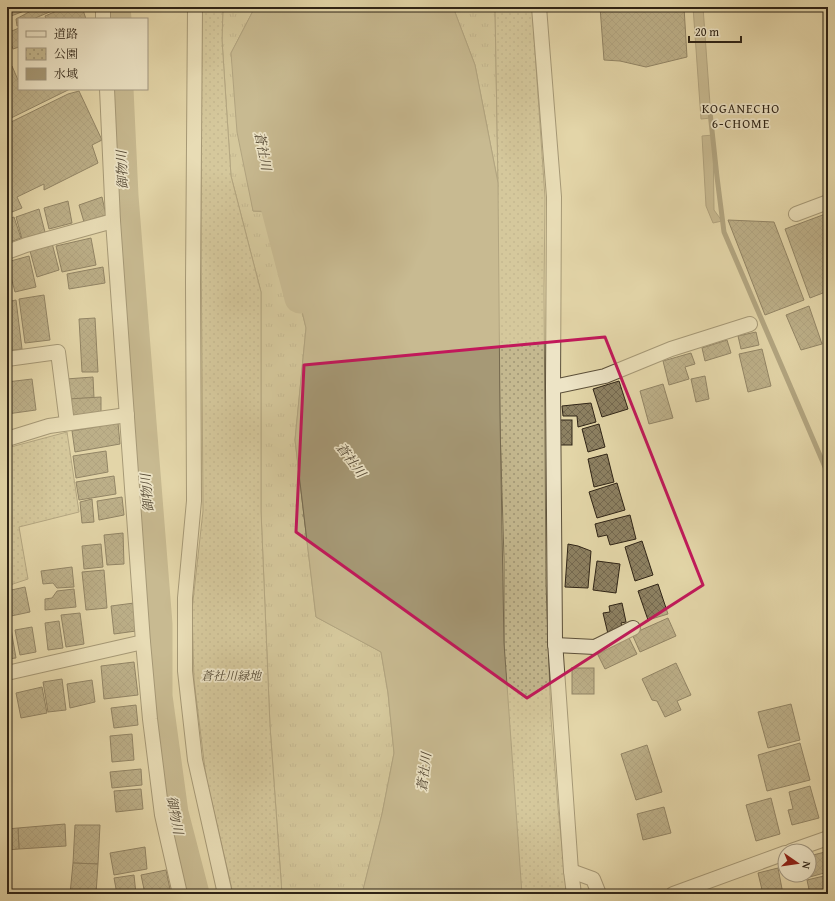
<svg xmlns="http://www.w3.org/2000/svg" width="835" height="901" viewBox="0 0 835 901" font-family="'Gentium Book Plus','Noto Serif JP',serif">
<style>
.grass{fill:url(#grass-tufts);stroke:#7a6e52}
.park{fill:url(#park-dots);stroke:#7a6e52}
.water{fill:#a69976;stroke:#766a50}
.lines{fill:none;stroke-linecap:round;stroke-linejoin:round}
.stream{stroke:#766a50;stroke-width:5}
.river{stroke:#a69976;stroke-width:31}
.building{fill:url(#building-cross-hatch);stroke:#2f2416}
.minor-casing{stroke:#5c503a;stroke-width:16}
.minor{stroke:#ede4c6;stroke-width:14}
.marked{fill:none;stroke:#c2185b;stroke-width:3;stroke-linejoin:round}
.labels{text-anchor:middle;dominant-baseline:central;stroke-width:3.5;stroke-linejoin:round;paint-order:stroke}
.park-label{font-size:12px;font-style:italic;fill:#544934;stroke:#ede4c6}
.neighbourhood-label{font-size:13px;letter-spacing:1px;fill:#2f2416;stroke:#ede4c6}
.water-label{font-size:13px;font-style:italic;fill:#534733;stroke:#ede4c6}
</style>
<defs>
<pattern id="grass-tufts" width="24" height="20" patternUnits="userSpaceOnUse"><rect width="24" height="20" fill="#c4b88f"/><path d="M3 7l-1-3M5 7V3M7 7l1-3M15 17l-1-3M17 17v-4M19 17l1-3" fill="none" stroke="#a09574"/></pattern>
<pattern id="park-dots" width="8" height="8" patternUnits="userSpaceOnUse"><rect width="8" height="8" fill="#c4b88f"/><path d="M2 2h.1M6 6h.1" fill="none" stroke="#a09574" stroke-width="1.8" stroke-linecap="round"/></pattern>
<pattern id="building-cross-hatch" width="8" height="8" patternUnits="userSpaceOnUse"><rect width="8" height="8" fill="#8d8162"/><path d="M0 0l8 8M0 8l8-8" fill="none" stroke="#746950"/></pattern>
</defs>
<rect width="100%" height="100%" fill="#e3d6a8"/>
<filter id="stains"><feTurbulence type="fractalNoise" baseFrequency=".005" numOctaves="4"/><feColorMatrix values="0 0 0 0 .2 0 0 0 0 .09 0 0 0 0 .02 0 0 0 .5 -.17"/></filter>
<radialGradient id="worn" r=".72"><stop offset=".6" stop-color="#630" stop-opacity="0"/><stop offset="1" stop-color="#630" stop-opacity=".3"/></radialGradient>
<!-- grass -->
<g class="grass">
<path d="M223,7h32l-24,46 22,158 25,2 28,115 -11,112 21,177 65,35 7,41 6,60 -12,61 -20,80h-80l-12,-168 -9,-215v-219l-30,-116 -9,-136z"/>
<path d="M453,7h42l3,176 -23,-118z"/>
</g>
<!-- park -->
<g class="park">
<path d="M202,7h21l-1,33 9,136 30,116v219l9,215 12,168h-49l-27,-117 -12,-97 -2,-70 11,-99 -2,-285z"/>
<path d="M495,7h37l13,191 -1,92 2,294 5,135 7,89 9,86h-46l-17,-230v-105l-4,-132 -1,-82 -3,-94 2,-68z"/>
<path d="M67,432l12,80 -60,15 9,52 -21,7v-138z"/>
</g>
<!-- water -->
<g class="water">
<path d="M255,7h198l22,58 23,118 2,233 4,227 18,251h-160l20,-80 12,-61 -6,-60 -7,-41 -65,-35 -21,-177 11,-112 -28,-116 -25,-1 -16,-79 -6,-79z"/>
<path d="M693,7h10l8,111 -10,1z"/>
<path d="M713,135l1,75 8,11 -9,2 -7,-17 -4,-70z"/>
</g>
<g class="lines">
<!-- stream -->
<path class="stream" d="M710,112l7,65 7,55 104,242"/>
<!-- river -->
<g class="river">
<path d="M115,7l1,12"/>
<path d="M118,89l5,107 34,428v72l16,117 21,81"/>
<path d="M269,179l31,119"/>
</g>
</g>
<!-- building -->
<g class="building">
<path d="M7,7h19l1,3 -16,6z"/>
<path d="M28,7h23l1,4 -19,8h-14v6l-2,1 -1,-7 13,-7z"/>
<path d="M66,7h16l4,12h-40l-1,-3z"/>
<path d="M600,7h84l3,50 -41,10 -26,-6 -16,-1z"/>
<path d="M19,28v19l-6,2 -1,-3 -5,2v-15z"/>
<path d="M12,66l6,14 1,-1v10h51l-63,31v-52z"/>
<path d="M79,91l23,49 -10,5 6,18 -54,27v-6l-27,13 5,11 -15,6v-90l61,-30z"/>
<path d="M102,197l4,18 -22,7 -5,-17z"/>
<path d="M68,201l4,22 -23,6 -5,-21z"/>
<path d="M39,209l6,23 -23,7 -6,-22z"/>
<path d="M828,213v78l-18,7 -25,-69z"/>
<path d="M14,217l7,21 -14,5v-23z"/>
<path d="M728,220l46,2 30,78 -39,15z"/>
<path d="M91,238l5,27 -34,7 -6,-26z"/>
<path d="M52,243l7,27 -22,7 -7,-26z"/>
<path d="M29,256l7,31 -21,5 -8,-30z"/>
<path d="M103,267l2,16 -36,6 -2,-15z"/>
<path d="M44,295l6,45 -25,3 -6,-44z"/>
<path d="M16,300l6,49 -15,2v-49z"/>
<path d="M809,306l13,38 -21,6 -15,-35z"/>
<path d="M95,318l3,54h-16l-3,-53z"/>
<path d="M756,332l3,13 -18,4 -3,-13z"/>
<path d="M727,340l4,13 -26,8 -3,-13z"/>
<path d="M762,349l9,37 -23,6 -9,-38z"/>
<path d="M691,353l4,11 -10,3 4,12 -20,6 -6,-24z"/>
<path d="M705,376l4,23 -13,3 -5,-23z"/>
<path d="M93,377l1,21 -26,1 -2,-20z"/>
<path d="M32,379l4,31 -29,4v-32z"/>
<path d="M619,381l9,28 -26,8 -9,-28z"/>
<path d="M663,384l10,34 -24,6 -9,-33z"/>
<path d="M101,397v18l-33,3v-19z"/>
<path d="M591,403l5,19 -18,5 -1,-11h-14l-1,-10z"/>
<rect x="559" y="420" width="13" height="25"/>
<path d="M118,423l2,21 -45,8 -3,-21z"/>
<path d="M599,424l6,23 -17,5 -6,-23z"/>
<path d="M106,451l2,21 -32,6 -3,-22z"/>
<path d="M607,454l7,28 -20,5 -6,-28z"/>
<path d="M114,476l2,18 -37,6 -3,-18z"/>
<path d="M617,483l8,27 -28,8 -8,-26z"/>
<path d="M122,497l2,18 -25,5 -2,-19z"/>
<path d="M92,499l2,23 -12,1 -2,-21z"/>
<path d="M630,515l6,24 -26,6 -3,-10 -9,2 -3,-13z"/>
<path d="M123,533l1,31 -17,1 -3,-30z"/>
<path d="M642,541l11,34 -18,6 -10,-34z"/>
<path d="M101,544l2,23 -19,2 -2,-23z"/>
<path d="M568,544l10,2 13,5 -3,37 -23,-1z"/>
<path d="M597,561l23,3 -4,29 -23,-3z"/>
<path d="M72,567l2,20 -17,1 -4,-5 -10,1 -2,-13z"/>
<path d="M104,570l3,38 -21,2 -4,-38z"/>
<path d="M658,584l10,30 -20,6 -10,-29z"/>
<path d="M25,587l5,25 -19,4 -4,-19v-6z"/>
<path d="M74,589l2,18 -31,3v-11l7,-1 5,-7z"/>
<path d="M134,603l2,28 -22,3 -3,-28z"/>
<path d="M622,603l4,19 -5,1 2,7 -15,4 -5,-21 7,-1 -1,-6z"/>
<path d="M80,613l4,31 -18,3 -5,-32z"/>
<path d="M668,618l8,18 -36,16 -8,-18z"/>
<path d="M59,621l4,27 -15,2 -3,-27z"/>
<path d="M32,627l4,25 -16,3 -5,-25z"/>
<path d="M11,629l5,29 -9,1v-29z"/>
<path d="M628,636l9,18 -32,15 -9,-18z"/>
<path d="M134,662l4,33 -34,4 -3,-33z"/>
<path d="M676,663l15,32 -14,6 4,9 -16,7 -8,-16 -5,-1 -10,-21z"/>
<rect x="572" y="668" width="22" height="26"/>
<path d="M62,679l4,31 -18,2 -5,-30z"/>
<path d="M92,680l3,22 -25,6 -3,-24z"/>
<path d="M42,687l5,26 -26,5 -5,-25z"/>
<path d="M791,704l9,36 -32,8 -10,-36z"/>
<path d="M136,705l2,20 -24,3 -3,-20z"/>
<path d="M132,734l2,26 -22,2 -2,-26z"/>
<path d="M800,743l10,37 -43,11 -9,-36z"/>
<path d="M647,745l15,47 -26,8 -15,-46z"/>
<path d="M141,769l1,16 -30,3 -2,-16z"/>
<path d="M810,786l9,32 -27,7 -4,-15 5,-1 -4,-17z"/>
<path d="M141,789l2,20 -27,3 -2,-21z"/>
<path d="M771,798l9,36 -24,7 -10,-36z"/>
<path d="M664,807l7,26 -28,7 -6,-26z"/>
<path d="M65,824l1,22 -47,3 -1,-21z"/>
<path d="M75,825h25l-2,39 -25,-1z"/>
<path d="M18,828l1,21 -12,1v-21z"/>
<path d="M145,847l2,22 -33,6 -4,-22z"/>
<path d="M825,852l3,11v9l-22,6 -1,-3h4v-19z"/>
<path d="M73,863l25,1 -2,30h-26z"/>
<path d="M778,868l5,26h-20l-5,-21z"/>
<path d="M166,870l5,24h-26l-4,-19z"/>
<path d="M134,875l2,19h-19l-3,-16z"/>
<path d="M828,875v19h-18l-3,-14z"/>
</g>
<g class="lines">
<!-- minor casing -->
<g class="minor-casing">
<g id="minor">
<path d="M103,7v12"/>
<path d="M195,7l-2,275 1,219 -9,97v73l10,89 30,134"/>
<path d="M539,7l15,190 -1,190 2,254 16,230 3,23"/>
<path d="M107,89l6,132 30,421 7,77 12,96 18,79"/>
<path d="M796,214l32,-12"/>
<path d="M7,252l19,-7 87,-24"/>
<path d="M7,359l51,-7 9,71"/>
<path d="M553,387l52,-11 66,-27 79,-25"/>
<path d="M7,439l42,-13 78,-11"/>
<path d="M555,645l40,2 38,-19"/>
<path d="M7,673l136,-31"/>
<path d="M791,851l37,-13"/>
<path d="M571,871l22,8 6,15"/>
<path d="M673,894l112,-41"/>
</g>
</g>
<!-- minor -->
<use href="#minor" class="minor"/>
</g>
<!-- marked area -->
<path d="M0 0H835V901H0ZM605,337l98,248 -176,113 -231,-166 8,-167z" fill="#e3d6a8" fill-opacity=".55" fill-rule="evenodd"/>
<path class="marked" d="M605,337l98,248 -176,113 -231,-166 8,-167z"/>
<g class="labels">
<!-- park labels -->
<g class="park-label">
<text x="231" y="675">蒼社川緑地</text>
</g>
<!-- neighbourhood labels -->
<g class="neighbourhood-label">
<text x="741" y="108">KOGANECHO<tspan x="741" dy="15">6-CHOME</tspan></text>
</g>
<!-- water labels -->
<g class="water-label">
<text transform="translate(263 151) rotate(79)">蒼社川</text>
<text transform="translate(122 170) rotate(-92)">御物川</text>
<text transform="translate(351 460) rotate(53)">蒼社川</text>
<text transform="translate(147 493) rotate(-95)">御物川</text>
<text transform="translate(424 772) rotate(-83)">蒼社川</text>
<text transform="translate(175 815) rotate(79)">御物川</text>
</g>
</g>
<!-- margin -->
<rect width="835" height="901" fill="none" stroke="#e3d6a8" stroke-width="24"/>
<rect x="8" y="8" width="819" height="885" fill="none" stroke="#2f2416" stroke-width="2"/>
<rect x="12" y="12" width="811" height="877" fill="none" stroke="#2f2416"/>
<!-- legend -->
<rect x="18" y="18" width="130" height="72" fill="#ede4c6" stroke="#a19780"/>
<rect x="26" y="31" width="20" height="6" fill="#ede4c6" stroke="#a19780"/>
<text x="54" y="38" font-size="12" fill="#2f2416">道路</text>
<rect x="26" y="48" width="20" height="12" fill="url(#park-dots)" stroke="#a19780"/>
<text x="54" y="58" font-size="12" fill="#2f2416">公園</text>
<rect x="26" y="68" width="20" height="12" fill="#a69976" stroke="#a19780"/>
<text x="54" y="78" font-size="12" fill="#2f2416">水域</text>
<!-- north arrow -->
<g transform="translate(797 863) rotate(103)"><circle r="19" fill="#ede4c6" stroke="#a19780"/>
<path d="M0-3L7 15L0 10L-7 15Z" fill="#8f2418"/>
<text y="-6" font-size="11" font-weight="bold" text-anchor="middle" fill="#2f2416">N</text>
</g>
<!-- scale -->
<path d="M689 36v6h52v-6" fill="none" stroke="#2f2416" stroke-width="2"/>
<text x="695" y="36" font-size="12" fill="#2f2416" stroke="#ede4c6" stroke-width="3" paint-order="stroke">20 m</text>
<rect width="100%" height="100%" filter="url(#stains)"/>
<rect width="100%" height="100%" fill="url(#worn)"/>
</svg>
